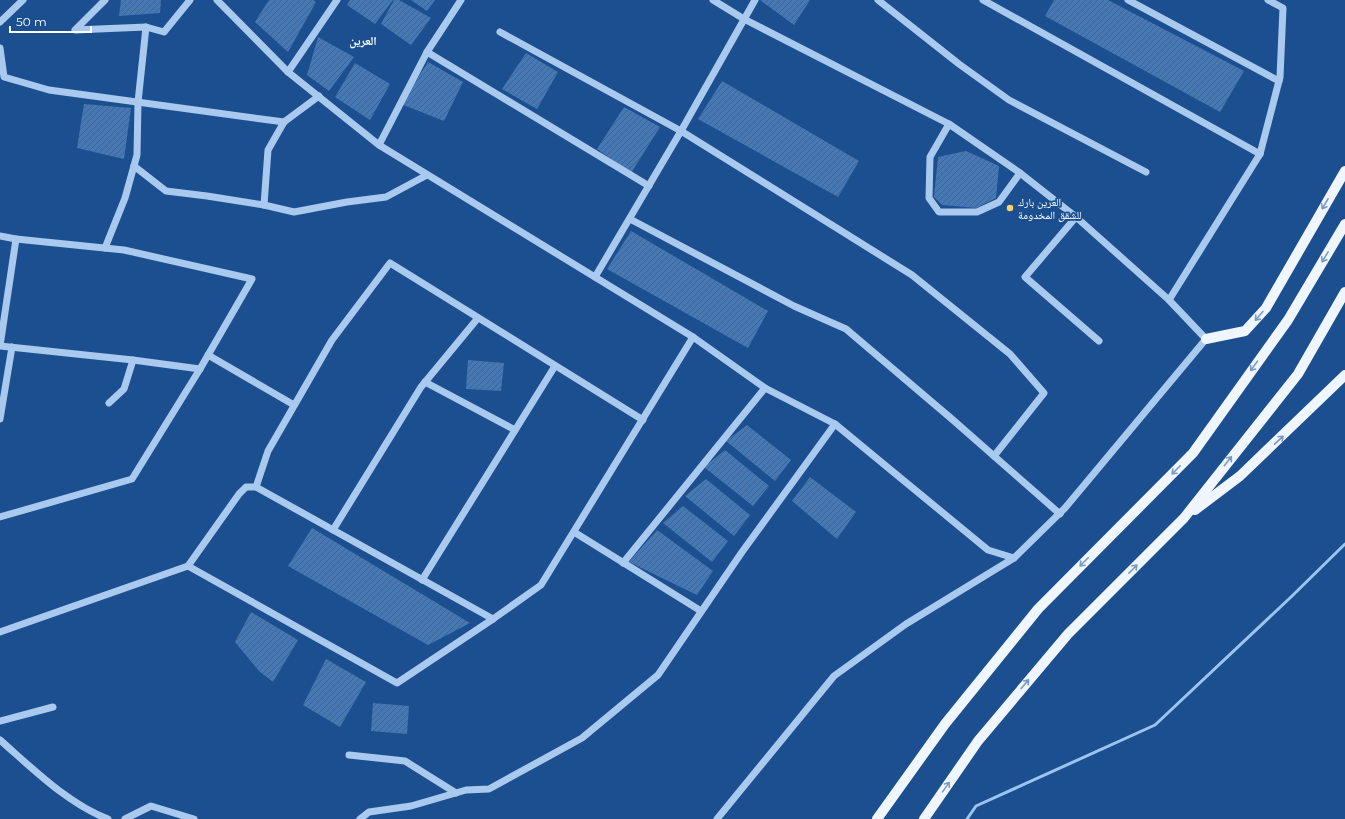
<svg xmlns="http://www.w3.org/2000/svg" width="1345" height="819" viewBox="0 0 1345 819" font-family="Montserrat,'Noto Naskh Arabic',sans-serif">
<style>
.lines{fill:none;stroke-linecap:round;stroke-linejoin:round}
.stream{stroke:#9cc4f0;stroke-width:3}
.building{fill:url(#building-hatch)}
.minor{stroke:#a9c9ee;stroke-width:7}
.major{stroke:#f0f6ff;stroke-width:10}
.oneway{stroke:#7b9ac1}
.poi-dot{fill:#ffd166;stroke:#1b4f8f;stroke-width:1.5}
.labels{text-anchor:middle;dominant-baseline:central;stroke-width:3.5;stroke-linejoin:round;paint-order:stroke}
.poi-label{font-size:11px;fill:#fff;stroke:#1b4f8f;text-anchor:start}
.neighbourhood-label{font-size:12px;font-weight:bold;fill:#fff;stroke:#1b4f8f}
</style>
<defs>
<pattern id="building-hatch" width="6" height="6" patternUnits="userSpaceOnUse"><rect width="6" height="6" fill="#4478b7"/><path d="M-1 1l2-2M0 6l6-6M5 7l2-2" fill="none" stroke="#486282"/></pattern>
</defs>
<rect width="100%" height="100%" fill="#1b4f8f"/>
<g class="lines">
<!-- stream -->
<path class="stream" d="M967,819l9,-13 179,-81 136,-128 54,-53"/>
</g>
<!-- building -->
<g class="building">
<path d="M121,0h40l-1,13 -41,3z"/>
<path d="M269,0h44l3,2 -28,50 -33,-30z"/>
<path d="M350,0h43l-18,24 -28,-19z"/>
<path d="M394,0h5l32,18 -20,27 -30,-21z"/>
<path d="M411,0h24l-8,11z"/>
<path d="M760,0h50l-16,25z"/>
<path d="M1054,0h54l136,71 -24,41 -175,-96z"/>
<path d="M318,37l36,20 -25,34 -22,-16z"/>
<path d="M526,53l32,19 -21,37 -35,-20z"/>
<path d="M428,62l35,20 -19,39 -43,-17z"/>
<path d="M355,63l35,21 -20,36 -35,-23z"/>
<path d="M722,81l137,80 -21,36 -140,-78z"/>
<path d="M84,104l47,4 -7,51 -47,-11z"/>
<path d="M624,107l36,20 -29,46 -34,-24z"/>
<path d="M966,151l33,15 -3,32 -20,10 -34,-3 -8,-8 4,-40z"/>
<path d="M631,231l137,80 -20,37 -141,-79z"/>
<path d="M468,360l36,3 -3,28 -35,-2z"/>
<path d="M747,425l44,35 -16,21 -49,-40z"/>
<path d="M725,450l44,36 -16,20 -49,-39z"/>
<path d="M810,477l46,35 -19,27 -45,-38z"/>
<path d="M706,479l44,36 -16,21 -49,-40z"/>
<path d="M683,506l45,35 -16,21 -49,-39z"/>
<path d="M312,528l158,95 -42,22 -140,-79z"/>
<path d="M657,530l56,41 -16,24 -68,-33z"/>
<path d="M251,612l47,28 -25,42 -14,-11 -24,-29z"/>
<path d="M326,659l40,23 -26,45 -37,-22z"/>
<path d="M373,703l36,3 -2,28 -36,-3z"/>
</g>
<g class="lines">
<!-- minor -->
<g class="minor">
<path d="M105,0l-30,30 71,-3 18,5 26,-32"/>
<path d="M217,0l71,72 91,73 314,192 72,51 70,36 153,126 26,8"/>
<path d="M713,0l31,19 205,105 71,49 56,44 93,83 37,39 -141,169 -51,50 -108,66 -72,52 -117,143"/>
<path d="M878,0l81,64 50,36 137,72"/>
<path d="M983,0l277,154"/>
<path d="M1128,0l151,81"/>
<path d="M0,22l23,-22"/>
<path d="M500,32l181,99 231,144 98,79 34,39 -50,63"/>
<path d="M0,48l4,29 45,13 235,32"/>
<path d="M427,52l222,134"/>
<path d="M288,72l49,-72"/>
<path d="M949,124l-19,33 -1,41 10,14h38l22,-10 21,-29"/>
<path d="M379,145l48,-93 34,-52"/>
<path d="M134,166l32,25 41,5 57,9 30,7 53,-10 39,-5 41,-22"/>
<path d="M264,205l4,-55 16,-28 35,-26"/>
<path d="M1076,217l-51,60 74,64"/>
<path d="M630,219l164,87 52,23 107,91 107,94"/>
<path d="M0,236l16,3 108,11 128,29 -52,90 -68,110 -132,38"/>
<path d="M16,239l-16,107 133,14 67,9"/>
<path d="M105,248l20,-50 12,-43 1,-53 8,-75"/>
<path d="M595,277l86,-146 74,-131"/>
<path d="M1169,300l91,-146 20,-77 3,-69 -15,-8"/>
<path d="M208,355l86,50"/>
<path d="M425,382l90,48"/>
<path d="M109,403l15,-14 9,-29"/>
<path d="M0,419l12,-72"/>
<path d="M256,487l12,-36 64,-111 58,-77 253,157"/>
<path d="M333,530l88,-143 57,-69"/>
<path d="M574,532l127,79"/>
<path d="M623,563l142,-175"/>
<path d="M188,566l51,-72 7,-7h10l237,132"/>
<path d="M422,580l133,-214"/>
<path d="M0,632l188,-66 209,117 96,-64 48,-34 152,-248"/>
<path d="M0,721l53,-14"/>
<path d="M0,740c32,28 68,64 108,79"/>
<path d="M349,755l56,6 51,32"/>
<path d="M125,819l26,-13 43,13"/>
<path d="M360,819l9,-7 42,-6 55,-16 23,-1 93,-51 76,-63 84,-123 93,-128"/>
</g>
<!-- major -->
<g class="major">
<path d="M1206,339l39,-8 21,-23 79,-137"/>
<path d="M1195,510l45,-34 105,-101"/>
<path d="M877,819l68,-95 93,-115 155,-156 95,-133 57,-96"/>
<path d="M924,819l54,-78 90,-107 116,-116 114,-144 47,-82"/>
</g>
</g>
<!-- one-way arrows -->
<defs><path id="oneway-shaft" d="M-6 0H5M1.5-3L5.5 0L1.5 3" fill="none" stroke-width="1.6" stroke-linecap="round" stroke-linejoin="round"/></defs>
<g class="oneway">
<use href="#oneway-shaft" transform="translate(1325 204) rotate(120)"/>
<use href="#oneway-shaft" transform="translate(1325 257) rotate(121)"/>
<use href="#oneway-shaft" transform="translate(1259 316) rotate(131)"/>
<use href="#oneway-shaft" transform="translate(1254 366) rotate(126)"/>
<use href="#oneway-shaft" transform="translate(1279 440) rotate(-43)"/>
<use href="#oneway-shaft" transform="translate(1228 461) rotate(-52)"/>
<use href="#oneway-shaft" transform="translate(1176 470) rotate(135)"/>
<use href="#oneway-shaft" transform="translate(1084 562) rotate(135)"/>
<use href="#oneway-shaft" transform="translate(1133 569) rotate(-45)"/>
<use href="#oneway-shaft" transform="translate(1025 684) rotate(-50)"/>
<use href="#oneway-shaft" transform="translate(946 787) rotate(-55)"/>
</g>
<!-- markers -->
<circle class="poi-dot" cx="1010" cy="208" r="4"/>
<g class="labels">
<!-- poi labels -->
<g class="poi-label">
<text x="1018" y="202">العرين بارك<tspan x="1018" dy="13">للشقق المخدومة</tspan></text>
</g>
<!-- neighbourhood labels -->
<g class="neighbourhood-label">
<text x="363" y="40">العرين</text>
</g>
</g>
<!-- scale -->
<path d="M10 26v6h81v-6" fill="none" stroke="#ffffff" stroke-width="2"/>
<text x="16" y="26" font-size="12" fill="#ffffff" stroke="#1b4f8f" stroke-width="3" paint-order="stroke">50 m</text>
</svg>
